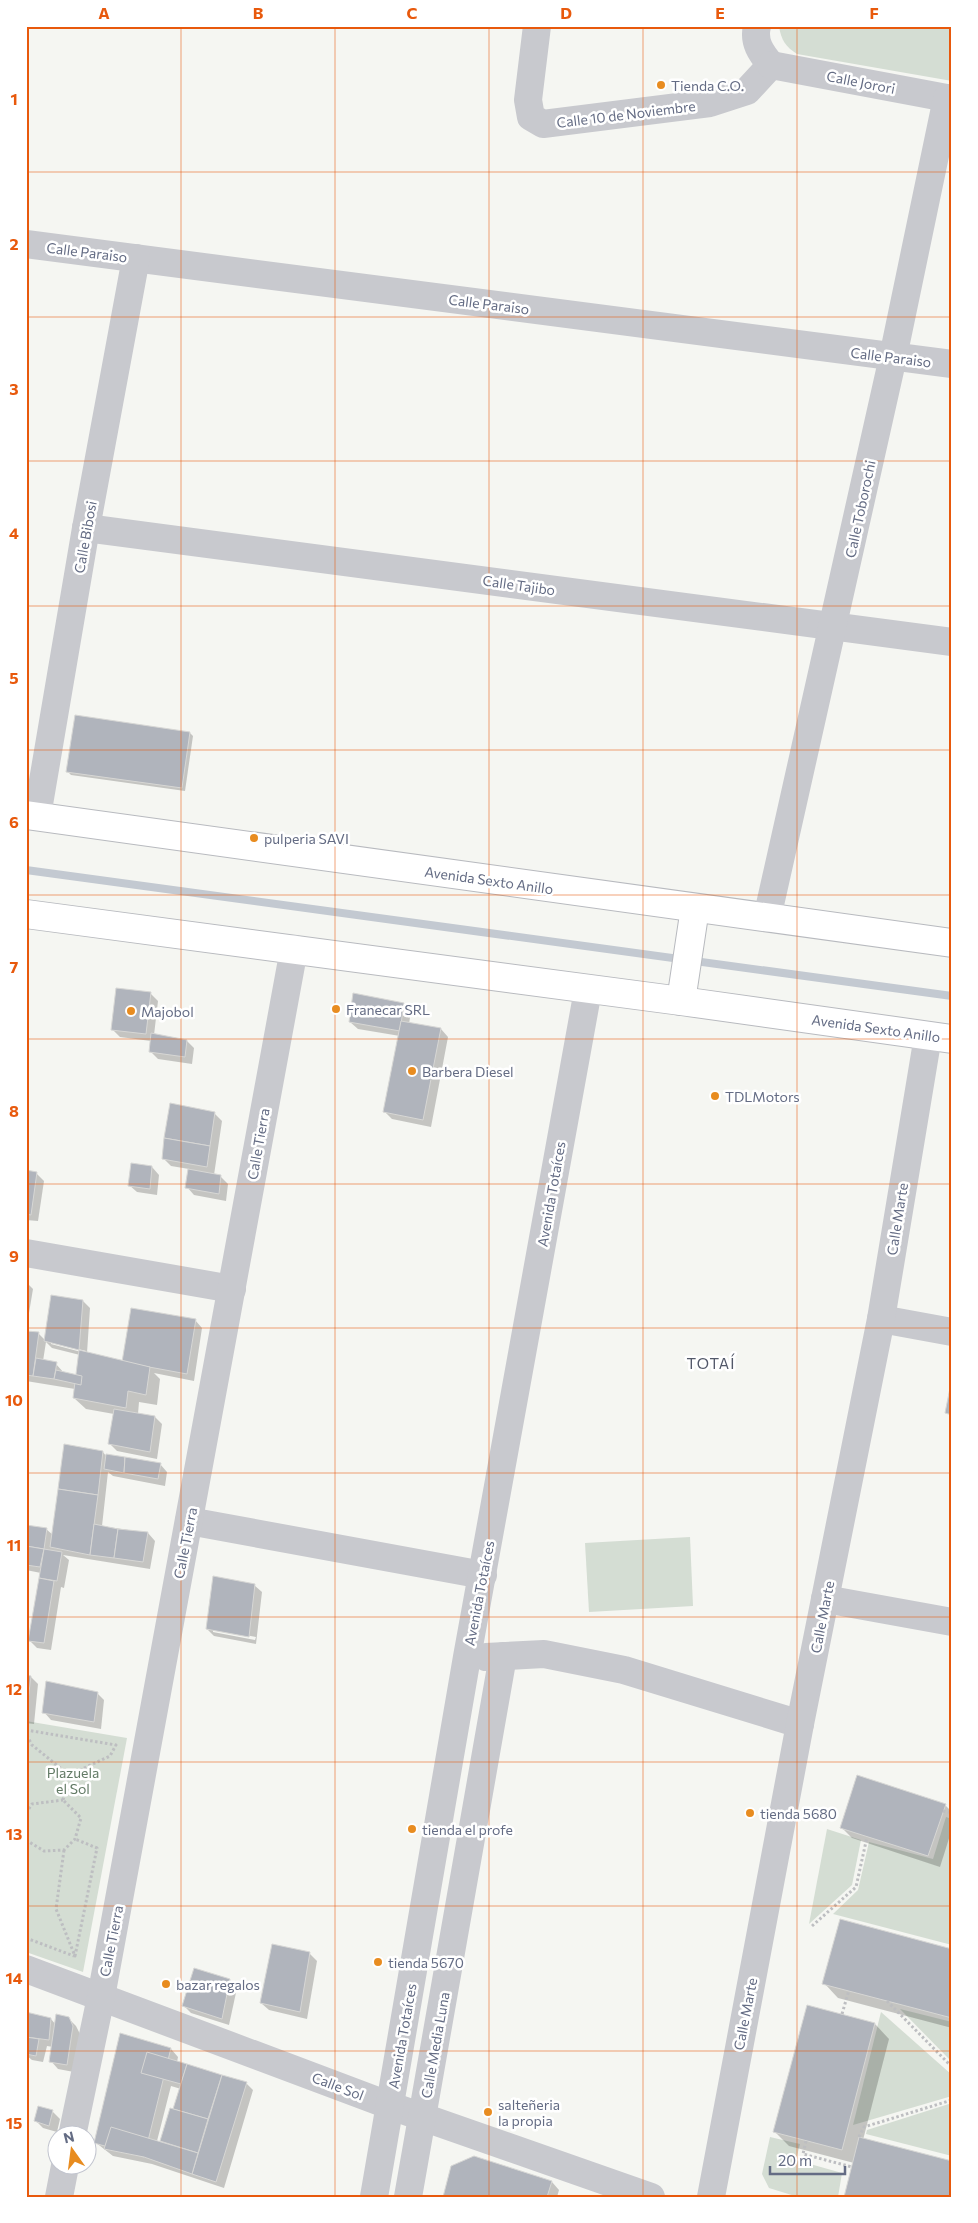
<svg xmlns="http://www.w3.org/2000/svg" width="978" height="2223" viewBox="0 0 978 2223" font-family="Commissioner,sans-serif">
<style>
.green{fill:#d4ddd3}
.shadow{fill:#0003;fill-rule:evenodd}
.lines{fill:none;stroke-linecap:round;stroke-linejoin:round}
.stream{stroke:#c3c9d1;stroke-width:8}
.building{fill:#b0b4bc;stroke:#d7d7d5}
.major-casing{stroke:#b8babf;stroke-width:30}
.path{stroke:#bdbec1;stroke-width:3;stroke-dasharray:2.5 2.5;stroke-linecap:butt}
.minor{stroke:#c8c9ce;stroke-width:28}
.major{stroke:#fff;stroke-width:28}
.grid{fill:none;stroke:#e8590c;stroke-width:1;stroke-opacity:0.55}
.poi-dot{fill:#e88c20;stroke:#fff;stroke-width:2}
.labels{text-anchor:middle;dominant-baseline:central;stroke-width:5;stroke-linejoin:round;paint-order:stroke}
.street-label{font-size:14px;fill:#646c84;stroke:#fff}
.poi-label{font-size:14px;fill:#646c84;stroke:#fff;text-anchor:start}
.park-label{font-size:14px;fill:#637b66;stroke:#fff}
.neighbourhood-label{font-size:15px;letter-spacing:1px;fill:#525869;stroke:#fff}
.neatline{fill:none;stroke:#e8590c;stroke-width:2}
.grid-label{font-size:16px;text-anchor:middle;font-weight:bold;fill:#e8590c}
</style>
<rect width="100%" height="100%" fill="#f5f6f2"/>
<!-- green -->
<g class="green">
<path d="M779,26h173v55l-155,-27c-11,-7 -16,-14 -18,-28z"/>
<path d="M690,1537l3,69 -104,6 -4,-69z"/>
<path d="M26,1721l101,17 -44,234 -57,-20z"/>
<path d="M946,1817l6,2v126l-119,-31 25,-24 11,-48 64,17z"/>
<path d="M827,1829l34,11 -9,45 -43,39z"/>
<path d="M900,2009l52,13v40z"/>
<path d="M881,2012l71,63v21l-99,29z"/>
<path d="M952,2103v53l-86,-22 1,-4z"/>
<path d="M770,2137l30,7 -4,16 46,13 -4,24h-40l-29,-9 -7,-14z"/>
</g>
<!-- shadow -->
<g class="shadow">
<path d="M190,733l3,3 -8,55 -114,-16 -4,-4z"/>
<path d="M150,993l8,8 -4,34 33,6 7,7 -2,16 -34,-5 -8,-8 1,-10 -31,-4 -7,-7z"/>
<path d="M404,1004l7,7 -2,13 32,5 7,8 -17,90 -39,-8 -7,-7 15,-76 -42,-7 -8,-7z"/>
<path d="M214,1113l8,8 -8,54 6,1 8,8 -2,17 -32,-6 -7,-8 2,-18 -18,-3 -8,-8z"/>
<path d="M152,1167l7,8 -2,20 -20,-3 -8,-7z"/>
<path d="M26,1171l10,2 8,8 -6,40 -12,-1z"/>
<path d="M26,1282l7,7 -4,24h-3z"/>
<path d="M83,1301l7,7 -3,45 36,9 72,-42 7,8 -8,53 -40,-8 6,6 -3,26 -18,-3 -1,12 17,3 7,7 -5,35 -40,-8 -8,-8 5,-29 -28,-5 -12,-11 1,-9 -49,-8v-49l13,2 6,6zM46,1342l6,6 28,7 -3,21 -13,-3 -8,-9 -13,-3zM51,1342l35,9 -1,2 -34,-9z"/>
<path d="M103,1452l3,4 54,8 7,8 -2,14 -52,-10 -5,-4 -6,54 46,7 7,8 -5,28 -87,-14 6,5 -5,28 -3,-1 -10,63 -14,-2 -8,-8 12,-67 -15,-3v-44l20,3 7,6z"/>
<path d="M254,1585l8,7 -6,52 -42,-8 -7,-7zM213,1629l43,8 -1,3 -42,-8z"/>
<path d="M26,1676l5,1 7,7 -4,40 -8,-1z"/>
<path d="M97,1693l7,7 -3,29 -50,-9 -7,-8z"/>
<path d="M945,1805l7,7v17l-12,38 -88,-29 -11,-11z"/>
<path d="M952,1950v78l-114,-30 -14,-15z"/>
<path d="M309,1953l8,8 -10,58 -38,-9 -8,-7z"/>
<path d="M230,1980l7,8 -8,37 -38,-12 -7,-7z"/>
<path d="M26,2014l25,5 5,6 12,-7 8,8 4,8 -6,38 -16,-3 -7,-8 2,-14 -6,-1 -4,16 -11,-2 -6,-5z"/>
<path d="M875,2024l14,15 -26,101 -9,23 -65,-17 -14,-14z"/>
<path d="M121,2035l50,14 7,8 -1,5 69,21 7,7 -29,98 -72,-24 -39,-8 -18,-14zM171,2086l10,3 -7,21 -4,-1 -9,34 -4,-2z"/>
<path d="M39,2107l14,5 7,7 -3,13 -14,-4 -7,-7z"/>
<path d="M474,2157l78,25 7,8 -2,7h-113z"/>
</g>
<g class="lines">
<!-- stream -->
<path class="stream" d="M26,870l926,126"/>
</g>
<!-- building -->
<g class="building">
<path d="M75,715l115,17 -8,56 -116,-16z"/>
<path d="M116,988l35,4 -5,42 -35,-4z"/>
<path d="M353,993l51,10 -4,28 -51,-9z"/>
<path d="M401,1021l40,7 -18,92 -40,-8z"/>
<path d="M151,1033l36,7 -2,17 -36,-5z"/>
<path d="M170,1103l45,9 -5,34 -46,-8z"/>
<path d="M164,1138l46,8 -3,21 -45,-8z"/>
<path d="M131,1163l21,3 -2,23 -22,-3z"/>
<path d="M188,1169l33,6 -2,19 -34,-6z"/>
<path d="M26,1170l11,2 -6,43 -5,-1z"/>
<path d="M51,1295l32,5 -4,50 -35,-9z"/>
<path d="M131,1308l65,11 -9,55 -65,-12z"/>
<path d="M26,1331l13,1 -6,44 -7,-1z"/>
<path d="M79,1350l71,17 -4,28 -18,-4 -2,17 -53,-10z"/>
<path d="M36,1358l21,4 -3,17 -21,-3z"/>
<path d="M56,1370l26,6 -1,9 -27,-6z"/>
<path d="M952,1378v37l-7,-2z"/>
<path d="M114,1409l41,7 -5,36 -42,-8z"/>
<path d="M64,1444l39,7 -5,44 -40,-6z"/>
<path d="M106,1454l19,3 -1,16 -20,-4z"/>
<path d="M125,1457l36,6 -3,16 -34,-6z"/>
<path d="M58,1489l40,6 -8,60 -40,-8z"/>
<path d="M94,1524l24,5 -4,29 -24,-3z"/>
<path d="M26,1525l21,3 -3,21 -18,-3z"/>
<path d="M118,1529l30,3 -5,30 -29,-4z"/>
<path d="M26,1546l18,3 -4,18 -14,-2z"/>
<path d="M44,1549l18,3 -5,29 -18,-3z"/>
<path d="M213,1576l42,8 -6,53 -43,-8z"/>
<path d="M39,1578l15,3 -10,62 -16,-2z"/>
<path d="M26,1675l5,1 -5,41z"/>
<path d="M46,1681l52,11 -4,30 -52,-9z"/>
<path d="M857,1775l89,29 -18,52 -88,-28z"/>
<path d="M840,1919l112,30v69l-130,-34z"/>
<path d="M272,1944l38,8 -10,60 -40,-9z"/>
<path d="M194,1968l36,11 -8,40 -40,-13z"/>
<path d="M807,2005l68,18 -33,127 -69,-18z"/>
<path d="M26,2012l25,6 -2,22 -23,-3z"/>
<path d="M56,2014l13,3 4,9 -6,39 -18,-3z"/>
<path d="M120,2033l51,15 -27,109 -50,-14z"/>
<path d="M26,2037l13,2 -3,17 -10,-2z"/>
<path d="M147,2052l40,12 -6,20 -40,-11z"/>
<path d="M187,2064l35,11 -14,44 -35,-10z"/>
<path d="M222,2075l25,7 -31,100 -24,-8z"/>
<path d="M38,2106l15,4 -4,16 -15,-5z"/>
<path d="M170,2108l38,11 -10,34 -38,-12z"/>
<path d="M111,2127l87,26 -6,21 -48,-17 -40,-8z"/>
<path d="M859,2137l93,24v36h-108z"/>
<path d="M474,2156l78,25 -5,16h-104l8,-31z"/>
</g>
<g class="lines">
<!-- major casing -->
<g class="major-casing">
<g id="major">
<path d="M26,815l926,128"/>
<path d="M26,914l655,87 271,38"/>
<path d="M681,1001l14,-93"/>
</g>
</g>
<!-- path -->
<g class="path">
<path d="M26,1730l90,15 -6,11 -41,19 -37,-30 -6,-11"/>
<path d="M63,1800l6,-25"/>
<path d="M943,1811l9,2"/>
<path d="M26,1813l6,-9 31,-4"/>
<path d="M26,1840l18,11 20,-1 11,-11 6,-21 -18,-18"/>
<path d="M64,1850l-8,59 19,47 22,-108 -22,-9"/>
<path d="M812,1926l44,-39 11,-50"/>
<path d="M26,1938l48,18"/>
<path d="M887,2001l65,66"/>
<path d="M842,2014l7,-24"/>
<path d="M859,2137l5,-10 88,-27"/>
<path d="M806,2141l-3,13 49,13"/>
</g>
<!-- minor -->
<g class="minor">
<path d="M537,26l-9,74 3,17 12,7 167,-21 37,-12 24,-26"/>
<path d="M757,26c-4,16 4,27 14,39"/>
<path d="M771,65l181,34"/>
<path d="M26,244l926,120"/>
<path d="M86,528l866,114"/>
<path d="M37,816l49,-288 50,-270"/>
<path d="M767,918l126,-561 54,-259"/>
<path d="M26,1253l206,36"/>
<path d="M881,1319l71,13"/>
<path d="M189,1521l294,54"/>
<path d="M825,1599l127,23"/>
<path d="M486,1657l58,-3 80,16 176,54"/>
<path d="M26,1969l365,137 260,91"/>
<path d="M72,2136l29,-139 193,-1048"/>
<path d="M59,2197l6,-31"/>
<path d="M374,2197l93,-540 121,-667"/>
<path d="M408,2197l95,-541"/>
<path d="M711,2197l89,-473 81,-405 47,-283"/>
</g>
<!-- major -->
<use href="#major" class="major"/>
</g>
<!-- grid -->
<path class="grid" d="M181,26v2171M335,26v2171M489,26v2171M643,26v2171M797,26v2171M26,172h926M26,317h926M26,461h926M26,606h926M26,750h926M26,895h926M26,1039h926M26,1184h926M26,1328h926M26,1473h926M26,1617h926M26,1762h926M26,1906h926M26,2051h926"/>
<!-- markers -->
<g class="poi-dot">
<circle cx="661" cy="85" r="5"/>
<circle cx="254" cy="838" r="5"/>
<circle cx="336" cy="1009" r="5"/>
<circle cx="131" cy="1011" r="5"/>
<circle cx="412" cy="1071" r="5"/>
<circle cx="715" cy="1096" r="5"/>
<circle cx="750" cy="1813" r="5"/>
<circle cx="412" cy="1829" r="5"/>
<circle cx="378" cy="1962" r="5"/>
<circle cx="166" cy="1984" r="5"/>
<circle cx="488" cy="2112" r="5"/>
</g>
<g class="labels">
<!-- street labels -->
<g class="street-label">
<text transform="translate(861 82) rotate(11)">Calle Jorori</text>
<text transform="translate(626 114) rotate(-7)">Calle 10 de Noviembre</text>
<text transform="translate(87 252) rotate(7)">Calle Paraiso</text>
<text transform="translate(489 304) rotate(7)">Calle Paraiso</text>
<text transform="translate(891 357) rotate(7)">Calle Paraiso</text>
<text transform="translate(860 509) rotate(-78)">Calle Toborochi</text>
<text transform="translate(85 537) rotate(-80)">Calle Bibosi</text>
<text transform="translate(519 585) rotate(8)">Calle Tajibo</text>
<text transform="translate(489 880) rotate(8)">Avenida Sexto Anillo</text>
<text transform="translate(876 1028) rotate(8)">Avenida Sexto Anillo</text>
<text transform="translate(258 1144) rotate(-80)">Calle Tierra</text>
<text transform="translate(551 1194) rotate(-80)">Avenida Totaíces</text>
<text transform="translate(897 1219) rotate(-81)">Calle Marte</text>
<text transform="translate(185 1543) rotate(-79)">Calle Tierra</text>
<text transform="translate(479 1593) rotate(-79)">Avenida Totaíces</text>
<text transform="translate(822 1617) rotate(-79)">Calle Marte</text>
<text transform="translate(111 1941) rotate(-79)">Calle Tierra</text>
<text transform="translate(745 2014) rotate(-79)">Calle Marte</text>
<text transform="translate(402 2036) rotate(-80)">Avenida Totaíces</text>
<text transform="translate(435 2045) rotate(-80)">Calle Media Luna</text>
<text transform="translate(338 2086) rotate(21)">Calle Sol</text>
</g>
<!-- poi labels -->
<g class="poi-label">
<text x="671" y="85">Tienda C.O.</text>
<text x="264" y="838">pulperia SAVI</text>
<text x="346" y="1009">Franecar SRL</text>
<text x="141" y="1011">Majobol</text>
<text x="422" y="1071">Barbera Diesel</text>
<text x="725" y="1096">TDLMotors</text>
<text x="760" y="1813">tienda 5680</text>
<text x="422" y="1829">tienda el profe</text>
<text x="388" y="1962">tienda 5670</text>
<text x="176" y="1984">bazar regalos</text>
<text x="498" y="2104">salteñeria<tspan x="498" dy="16">la propia</tspan></text>
</g>
<!-- park labels -->
<g class="park-label">
<text x="73" y="1772">Plazuela<tspan x="73" dy="16">el Sol</tspan></text>
</g>
<!-- neighbourhood labels -->
<g class="neighbourhood-label">
<text x="711" y="1363">TOTAÍ</text>
</g>
</g>
<!-- border -->
<rect width="978" height="2223" fill="none" stroke="#ffffff" stroke-width="55"/>
<!-- north arrow -->
<g transform="translate(72 2150) rotate(346)"><circle r="24" fill="#ffffff" stroke="#c1c4ce"/>
<path d="M0-4L9 19L0 12L-9 19Z" fill="#e88c20"/>
<text y="-8" font-size="14" font-weight="bold" text-anchor="middle" fill="#646c84">N</text>
</g>
<!-- scale -->
<path d="M770 2166v8h75v-8" fill="none" stroke="#646c84" stroke-width="2.5"/>
<text x="778" y="2166" font-size="15" fill="#646c84" stroke="#ffffff" stroke-width="4" paint-order="stroke">20 m</text>
<rect x="28" y="28" width="922" height="2168" class="neatline"/>
<g class="grid-label">
<text x="104" y="19">A</text>
<text x="258" y="19">B</text>
<text x="412" y="19">C</text>
<text x="566" y="19">D</text>
<text x="720" y="19">E</text>
<text x="874" y="19">F</text>
<text x="14" y="105">1</text>
<text x="14" y="250">2</text>
<text x="14" y="395">3</text>
<text x="14" y="539">4</text>
<text x="14" y="684">5</text>
<text x="14" y="828">6</text>
<text x="14" y="973">7</text>
<text x="14" y="1117">8</text>
<text x="14" y="1262">9</text>
<text x="14" y="1406">10</text>
<text x="14" y="1551">11</text>
<text x="14" y="1695">12</text>
<text x="14" y="1840">13</text>
<text x="14" y="1984">14</text>
<text x="14" y="2129">15</text>
</g>
</svg>
